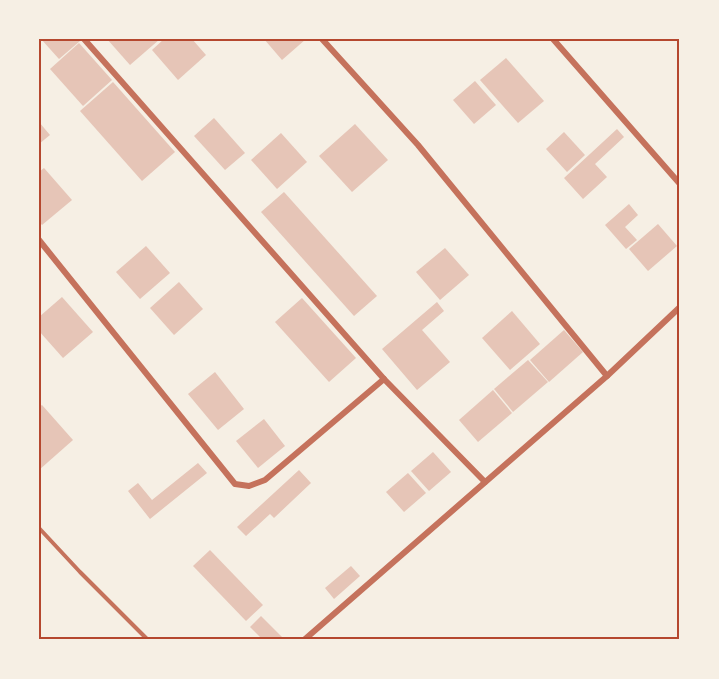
<svg xmlns="http://www.w3.org/2000/svg" width="719" height="679" viewBox="0 0 719 679" font-family="'Asap Condensed',sans-serif">
<style>
.building{fill:#e6c5b7}
.lines{fill:none;stroke-linecap:round;stroke-linejoin:round}
.service{stroke:#c5725c;stroke-width:4}
.minor{stroke:#c5725c;stroke-width:6}
.neatline{fill:none;stroke:#b5482f;stroke-width:2}
</style>
<rect width="100%" height="100%" fill="#f6efe4"/>
<!-- building -->
<g class="building">
<path d="M41,39h37l2,2 -21,18z"/>
<path d="M107,39h53l-30,26z"/>
<path d="M164,39h28l14,16 -28,25 -26,-30z"/>
<path d="M264,39h42l-24,21z"/>
<path d="M79,43l33,37 -29,26 -33,-37z"/>
<path d="M506,58l38,43 -26,22 -38,-43z"/>
<path d="M475,81l21,24 -22,19 -21,-24z"/>
<path d="M113,82l62,70 -33,29 -62,-70z"/>
<path d="M214,118l31,35 -20,17 -31,-34z"/>
<path d="M39,122l11,13 -11,9z"/>
<path d="M355,124l33,36 -36,32 -33,-36z"/>
<path d="M617,129l7,8 -29,27 12,13 -24,22 -19,-21z"/>
<path d="M564,132l21,23 -18,17 -21,-23z"/>
<path d="M281,133l26,29 -30,27 -26,-29z"/>
<path d="M44,168l28,32 -30,25 -3,-3v-50z"/>
<path d="M284,192l93,104 -23,20 -93,-104z"/>
<path d="M629,204l9,11 -13,12 12,13 -11,9 -21,-24z"/>
<path d="M658,224l19,22 -29,25 -19,-22z"/>
<path d="M146,246l24,27 -30,26 -24,-27z"/>
<path d="M445,248l24,27 -29,25 -24,-28z"/>
<path d="M179,282l24,27 -29,26 -24,-27z"/>
<path d="M62,297l31,35 -30,26 -24,-27v-14z"/>
<path d="M302,298l54,60 -27,24 -54,-60z"/>
<path d="M437,302l7,9 -22,19 28,32 -33,28 -35,-41z"/>
<path d="M512,311l28,33 -30,26 -28,-32z"/>
<path d="M564,330l19,22 -34,30 -19,-22z"/>
<path d="M528,360l20,22 -35,30 -19,-23z"/>
<path d="M215,372l29,37 -26,21 -30,-36z"/>
<path d="M493,390l19,23 -34,29 -19,-22z"/>
<path d="M42,405l31,35 -34,30v-63z"/>
<path d="M264,419l21,27 -27,22 -22,-27z"/>
<path d="M433,452l18,20 -22,19 -18,-20z"/>
<path d="M198,463l9,10 -57,46 -22,-28 10,-8 14,17z"/>
<path d="M299,470l12,13 -37,35 -4,-4 -24,22 -9,-9z"/>
<path d="M408,473l18,20 -22,19 -18,-20z"/>
<path d="M210,550l53,55 -17,16 -53,-55z"/>
<path d="M351,566l9,10 -26,23 -9,-11z"/>
<path d="M261,616l24,24h-22l-13,-13z"/>
</g>
<g class="lines">
<!-- service -->
<path class="service" d="M39,528l41,44 68,68"/>
<!-- minor -->
<g class="minor">
<path d="M84,39l300,340 101,103"/>
<path d="M322,39l96,106 189,231"/>
<path d="M553,39l127,145"/>
<path d="M39,240l196,244 14,2 16,-6 119,-101"/>
<path d="M304,640l303,-264 73,-69"/>
</g>
</g>
<!-- border -->
<rect width="719" height="679" fill="none" stroke="#f6efe4" stroke-width="81"/>
<rect x="40" y="40" width="638" height="598" class="neatline"/>
</svg>
